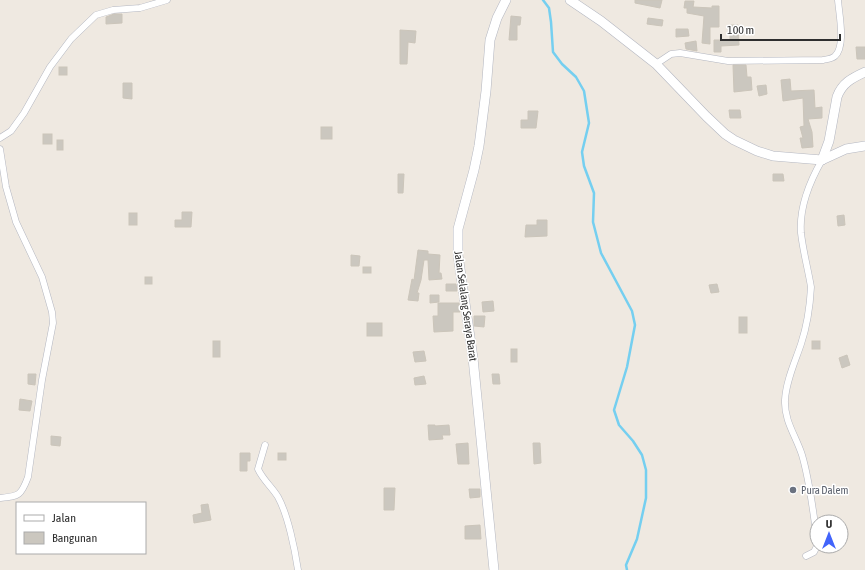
<svg xmlns="http://www.w3.org/2000/svg" width="865" height="570" viewBox="0 0 865 570" font-family="'Asap Condensed',sans-serif">
<style>
.lines{fill:none;stroke-linecap:round;stroke-linejoin:round}
.stream{stroke:#75cff0;stroke-width:2.5}
.building{fill:#cbc7bf;stroke:#cbc5ba}
.street-casing{stroke:#b4b7c1;stroke-width:7}
.secondary-casing{stroke:#b4b7c1;stroke-width:10}
.street{stroke:#fff;stroke-width:6}
.secondary{stroke:#fff;stroke-width:9}
.worship-dot{fill:#6b7280;stroke:#fff;stroke-width:1.5}
.labels{text-anchor:middle;dominant-baseline:central;stroke-width:3;stroke-linejoin:round;paint-order:stroke}
.street-label{font-size:11px;fill:#2e2e2e;stroke:#fff}
.worship-label{font-size:11px;fill:#5b616d;stroke:#fff;text-anchor:start}
</style>
<rect width="100%" height="100%" fill="#efe9e1"/>
<g class="lines">
<!-- stream -->
<path class="stream" d="M543,0l6,8 2,14 2,30 9,12 14,13 8,14 5,32 -7,29 2,14 10,27 -1,29 8,31 31,58 3,14 -8,42 -13,43 5,15 14,16 9,14 4,15v28l-9,41 -11,26 1,5"/>
</g>
<!-- building -->
<g class="building">
<path d="M635,0h27l-2,8 -25,-5z"/>
<path d="M685,1h9l-1,6 19,1v-2h7v21h-9v17l-8,-1 2,-27 -17,-3v-5h-3z"/>
<path d="M114,14h8v9l-16,1v-7z"/>
<path d="M511,16l10,1 -1,8h-3v15h-8z"/>
<path d="M648,18l15,2 -1,6 -15,-2z"/>
<path d="M730,25h8l1,20 -18,1v6h-7v-12h16z"/>
<path d="M676,29h12l1,7 -13,1z"/>
<path d="M400,30l16,1 -1,12 -7,-1 -1,22h-7z"/>
<path d="M696,41l1,10 -11,-2 -1,-6z"/>
<path d="M856,47h9v12h-8z"/>
<path d="M733,65h13l1,12h4l1,13 -18,2z"/>
<rect x="59" y="67" width="8" height="8"/>
<path d="M790,79l1,12 23,-1 1,18 7,-1v11l-14,1 4,13 1,15 -11,1 -2,-10h3l-3,-11 4,-1 -1,-28 -20,3 -2,-21z"/>
<path d="M123,83h9v16l-9,-1z"/>
<path d="M766,85l1,9 -8,2 -2,-10z"/>
<path d="M729,110h11l1,8h-11z"/>
<path d="M528,111h10l-2,17h-15v-8h7z"/>
<rect x="321" y="127" width="11" height="12"/>
<rect x="43" y="134" width="9" height="10"/>
<rect x="57" y="140" width="6" height="10"/>
<path d="M398,174h6l-1,19h-5z"/>
<path d="M773,174h10l1,7h-11z"/>
<path d="M182,212h10l-1,15h-16v-7h7z"/>
<rect x="129" y="213" width="8" height="12"/>
<path d="M844,215l1,10 -7,1 -1,-10z"/>
<path d="M537,220h10v16l-22,1 1,-12h11z"/>
<path d="M418,250l10,1v3l12,1 -1,18h2l1,6 -13,1 -1,-20h-4l-3,20 -4,13h2l-1,8 -10,-1 4,-21 2,1z"/>
<path d="M351,255l9,1 -1,10h-8z"/>
<rect x="363" y="267" width="8" height="6"/>
<rect x="145" y="277" width="7" height="7"/>
<path d="M446,284h10l1,7h-11z"/>
<path d="M717,284l2,8 -8,1 -2,-8z"/>
<path d="M430,295h9v7l-9,1z"/>
<path d="M493,301l1,10 -11,1 -1,-10z"/>
<path d="M438,303h21l1,9h-7v19l-19,1 -1,-16h5z"/>
<path d="M474,316h11l-1,11 -10,-1z"/>
<rect x="739" y="317" width="8" height="16"/>
<rect x="367" y="323" width="15" height="13"/>
<rect x="213" y="341" width="7" height="16"/>
<rect x="812" y="341" width="8" height="8"/>
<rect x="511" y="349" width="6" height="13"/>
<path d="M424,351l2,10 -11,1 -2,-10z"/>
<path d="M847,355l3,10 -8,3 -3,-10z"/>
<path d="M28,374h8l-1,11 -7,-1z"/>
<path d="M492,374h7l1,10h-7z"/>
<path d="M424,376l2,8 -11,1 -1,-7z"/>
<path d="M20,399l12,2 -2,10 -11,-1z"/>
<path d="M428,425h7v1l14,-1 1,10h-8l1,4 -14,1z"/>
<path d="M51,436l10,1 -1,9 -9,-1z"/>
<path d="M468,443l1,21h-11l-2,-20z"/>
<path d="M533,443h7l1,20 -7,1z"/>
<path d="M240,453h10v8h-3v10h-7z"/>
<rect x="278" y="453" width="8" height="7"/>
<path d="M384,488h11l-1,22h-10z"/>
<path d="M469,489h11v8l-10,1z"/>
<path d="M208,504l3,16 -17,3 -1,-8 9,-2 -1,-8z"/>
<path d="M480,525l1,14h-16v-13z"/>
</g>
<g class="lines">
<!-- street casing -->
<g class="street-casing">
<g id="street">
<path d="M656,64l15,-10 9,-1 48,8 95,-1c4,-1 9,-1 12,-4 11,-10 4,-42 3,-56"/>
<path d="M0,138l11,-7 13,-18 26,-46 21,-28 25,-24 17,-5 27,-2 27,-8"/>
<path d="M0,149l6,38 10,35 26,55 10,35 1,11 -11,57 -14,97c-7,19 -9,19 -28,21"/>
<path d="M265,445l-7,24c5,11 14,18 20,28 10,18 17,53 20,73"/>
<path d="M817,539c-4,-28 -7,-57 -15,-84 -6,-19 -18,-34 -17,-55 1,-19 10,-38 16,-56 6,-18 9,-38 10,-57 -3,-18 -8,-36 -10,-54 -2,-26 9,-52 21,-73"/>
<path d="M806,556l8,-4 3,-6"/>
</g>
</g>
<!-- secondary casing -->
<g class="secondary-casing">
<g id="secondary">
<path d="M570,0l31,21 55,43 50,52 19,18 9,6 23,11 16,5 49,4 7,-19 8,-44c5,-14 15,-19 28,-25"/>
<path d="M822,160l24,-11 19,-3"/>
<path d="M494,570l-21,-212 -15,-103v-26l16,-59 5,-24 7,-55 4,-51 7,-22 9,-18"/>
</g>
</g>
<!-- street -->
<use href="#street" class="street"/>
<!-- secondary -->
<use href="#secondary" class="secondary"/>
</g>
<!-- markers -->
<circle class="worship-dot" cx="793" cy="490" r="4"/>
<g class="labels">
<!-- street labels -->
<g class="street-label">
<text transform="translate(466 306) rotate(82)">Jalan Selalang Seraya Barat</text>
</g>
<!-- worship labels -->
<g class="worship-label">
<text x="801" y="490">Pura Dalem</text>
</g>
</g>
<!-- legend -->
<rect x="16" y="502" width="130" height="52" fill="#ffffff" stroke="#ababab"/>
<rect x="24" y="515" width="20" height="6" fill="#ffffff" stroke="#ababab"/>
<text x="52" y="522" font-size="12" fill="#2e2e2e">Jalan</text>
<rect x="24" y="532" width="20" height="12" fill="#cbc7bf" stroke="#ababab"/>
<text x="52" y="542" font-size="12" fill="#2e2e2e">Bangunan</text>
<!-- north arrow -->
<g transform="translate(829 534)"><circle r="19" fill="#ffffff" stroke="#ababab"/>
<path d="M0-3L7 15L0 10L-7 15Z" fill="#4264fb"/>
<text y="-6" font-size="11" font-weight="bold" text-anchor="middle" fill="#2e2e2e">U</text>
</g>
<!-- scale -->
<path d="M721 34v6h119v-6" fill="none" stroke="#2e2e2e" stroke-width="2"/>
<text x="727" y="34" font-size="12" fill="#2e2e2e" stroke="#ffffff" stroke-width="3" paint-order="stroke">100 m</text>
</svg>
